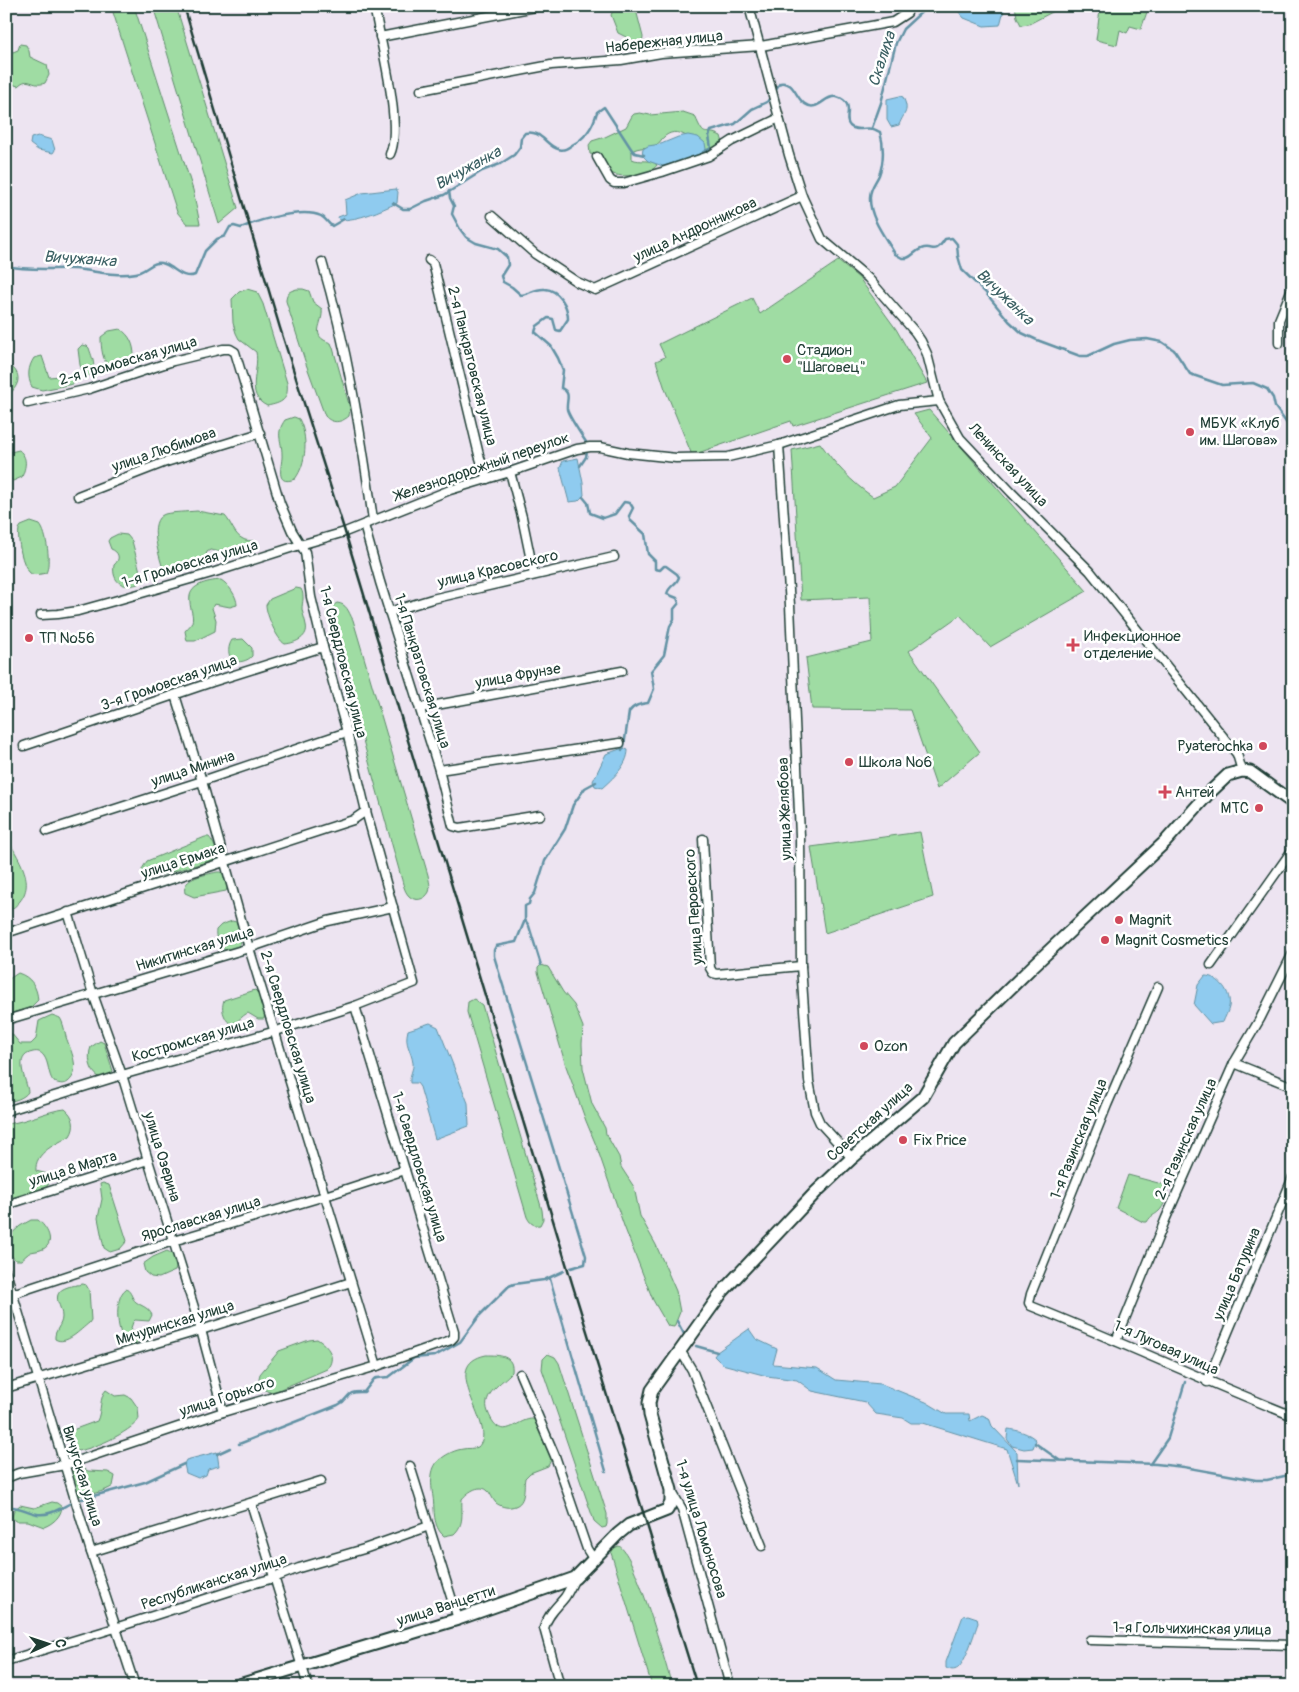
<svg xmlns="http://www.w3.org/2000/svg" width="1299" height="1692" viewBox="0 0 1299 1692" font-family="Pangolin,sans-serif">
<style>
.green{fill:#9fdca3;stroke:#5f8c6c}
.water{fill:#8fcbef;stroke:#6292a4}
.lines{fill:none;stroke-linecap:round;stroke-linejoin:round}
.stream{stroke:#6292a4;stroke-width:2.5}
.street-casing{stroke:#1f3d34;stroke-width:11}
.secondary-casing{stroke:#1f3d34;stroke-width:15}
.street{stroke:#fff;stroke-width:8}
.secondary{stroke:#fff;stroke-width:11}
.rail{stroke:#1f3d34;stroke-width:2.5}
.poi-dot{fill:#d1495b;stroke:#fff;stroke-width:2}
.labels{text-anchor:middle;dominant-baseline:central;stroke-width:5;stroke-linejoin:round;paint-order:stroke}
.street-label{font-size:15px;fill:#1f3d34;stroke:#fff}
.poi-label{font-size:15px;fill:#1f3d34;stroke:#fff;text-anchor:start}
.water-label{font-size:16px;font-style:italic;fill:#3b6063;stroke:#fff}
</style>
<rect width="100%" height="100%" fill="#ede4f1"/>
<filter id="ink" filterUnits="userSpaceOnUse"><feTurbulence type="fractalNoise" baseFrequency=".02" numOctaves="2"/><feDisplacementMap in="SourceGraphic" scale="10" xChannelSelector="R" yChannelSelector="G"/><feConvolveMatrix kernelMatrix="1 2 1 2 8 2 1 2 1" color-interpolation-filters="sRGB"/></filter>
<g filter="url(#ink)">
<!-- green -->
<g class="green">
<path d="M111,6h23l59,184 7,34h-13l-10,-12z"/>
<path d="M153,6h23l62,202 -19,16z"/>
<path d="M615,6h20l8,31 -1,9 -5,1 -9,-9 -10,-5 -7,-18z"/>
<path d="M1015,6h40l1,4 -27,14 -8,1 -4,-8z"/>
<path d="M1057,6h96l1,3 -7,3 -6,17 -11,-3 -3,7 -7,-3 -3,15 -21,-5 4,-30 -13,2z"/>
<path d="M20,44l6,1 3,6 1,6 17,8 2,10 -4,8c-13,5 -16,-8 -27,3l-12,-4v-33l7,3 5,-2z"/>
<path d="M683,112l12,4c11,26 8,11 26,20l2,7 -12,8h-4c-13,-6 -26,-27 -42,-15 -4,3 -5,7 -9,9 -8,4 -16,1 -24,6v8c8,4 18,-1 25,6 -6,10 -36,14 -46,8 -5,-3 -7,-12 -10,-17l-11,-2 -1,-9 3,-4 13,-4 21,-10 6,-11 2,-2 6,-1 10,2z"/>
<path d="M838,261l21,17 37,51 31,54 -134,43 -2,-5 -99,34 -27,-66 -9,-28 9,-4 -6,-13 93,-46 8,16z"/>
<path d="M247,289l10,3 6,12 24,79c2,17 -5,20 -20,23 -23,-11 -7,-35 -11,-54l-17,-13 -3,-6 -3,-10 -1,-24 7,-7z"/>
<path d="M297,289h6l6,2 4,11 9,7c2,15 -14,27 9,34l2,5 17,60 -1,8c-8,7 -17,8 -24,0l-19,-52 -20,-63c0,-8 3,-10 11,-12z"/>
<path d="M120,329c10,6 14,16 14,27l-4,7 -19,5c-9,-6 -10,-21 -10,-31l8,-6z"/>
<path d="M82,345l5,1 2,2c3,10 9,20 0,28h-5l-4,-11 -2,-16z"/>
<path d="M42,356l7,21 23,-2 3,4 -2,5 -31,6 -10,-3c-5,-10 -4,-20 2,-29z"/>
<path d="M6,363c18,10 14,23 0,34z"/>
<path d="M929,410l158,181 -97,56 -30,-32 -51,36 71,101 -43,37 -27,-79 -98,-1 -6,-51 66,-16 -2,-45 -69,3 -9,-150 28,-7c15,21 31,39 53,54l22,-10 37,-49 -18,-24z"/>
<path d="M294,417l5,2c9,17 8,44 -4,60 -22,8 -12,-15 -13,-25 0,-14 -7,-20 3,-34z"/>
<path d="M19,450c9,8 7,16 3,27l-9,4 -7,-6v-22z"/>
<path d="M6,509l5,22 -5,20z"/>
<path d="M197,511l28,5c6,6 9,19 18,23 5,3 10,0 16,4v3c-4,5 -8,6 -14,8 -18,5 -19,-2 -35,-4l-3,2 -4,11 -3,1 -28,9 -8,-1c-4,-14 -18,-52 1,-58 8,-2 22,-2 32,-3z"/>
<path d="M31,522l9,3c7,8 11,39 6,48 -5,1 -12,3 -16,0 -8,-7 -13,-34 -11,-44l2,-3z"/>
<path d="M118,534l9,1 5,6 10,38 -2,4c-15,7 -29,0 -26,-18 7,-6 5,-13 -3,-16l-3,-8 2,-3z"/>
<path d="M221,580c7,4 16,16 16,25l-7,2 -16,-3 -2,4 4,12 -1,11 -20,10h-8l-2,-10c2,-3 6,-5 7,-9 2,-7 -2,-13 -2,-20 -3,-17 17,-21 31,-22z"/>
<path d="M296,588l5,1c4,7 1,13 1,20 1,6 3,10 4,16 3,12 -10,18 -21,19 -8,-4 -19,-30 -19,-39l4,-6z"/>
<path d="M337,603c10,1 11,8 16,17l75,255c1,6 3,11 1,17 -4,8 -14,10 -20,4 -5,-5 -6,-13 -8,-19l-72,-259c0,-7 1,-11 8,-15z"/>
<path d="M243,639l9,9v8c-4,5 -13,7 -19,5 -6,-6 -5,-15 -1,-21z"/>
<path d="M920,832l13,65 -108,36 -14,-86z"/>
<path d="M6,836c15,28 37,54 0,77z"/>
<path d="M205,837h4c5,6 8,13 7,21l-3,2 -62,18 -7,-2 -2,-7 5,-8z"/>
<path d="M217,872h4c5,5 9,12 5,19l-32,6 -9,-4c-4,-16 21,-18 32,-21z"/>
<path d="M232,921l4,1c7,9 9,15 2,25l-13,3c-7,-4 -10,-13 -9,-20l5,-5z"/>
<path d="M541,965l7,2 15,25 11,13 9,22 -1,17 1,24 9,36 13,24 1,6 13,23 2,10 13,20 6,29 16,29 20,46 4,21 -6,15 -6,-1 -15,-26 -29,-74 -28,-81 -10,-24 -20,-55 -28,-94v-4z"/>
<path d="M18,973c13,4 19,14 20,27l-7,7 -25,8v-34z"/>
<path d="M255,990c7,6 11,19 9,29h-6l-10,-6c-8,3 -16,19 -23,4 -3,-6 -3,-11 -1,-17z"/>
<path d="M474,999l8,6 60,205 1,9 -3,6c-7,1 -10,-2 -13,-8l-60,-205 1,-10z"/>
<path d="M52,1015c3,1 6,2 8,3 3,4 5,14 6,19 4,12 16,34 2,45 -4,3 -10,2 -15,-1 -5,-7 -4,-18 -9,-25 -3,-4 -6,-5 -11,-4 -21,4 -6,28 -5,40 -4,6 -15,10 -22,9v-70l5,2 9,11h11l5,-5 3,-18z"/>
<path d="M100,1041l4,2 9,28 -7,6h-7c-9,-5 -12,-20 -8,-30z"/>
<path d="M65,1109c9,7 11,18 5,27 -13,8 -36,16 -34,35l15,4c2,19 -31,20 -45,24v-75c21,-2 39,-13 59,-15z"/>
<path d="M1128,1175l34,9 5,3c1,7 -3,20 -8,24 -5,5 -7,3 -12,11h-4l-27,-14z"/>
<path d="M103,1183l6,2 18,56 -7,8 -10,3 -6,-4 -6,-30 4,-19 -2,-15z"/>
<path d="M31,1220h7c9,7 18,23 5,29 -4,2 -8,2 -12,3 -4,2 -6,5 -10,8h-6l-7,-9v-14l12,-11z"/>
<path d="M167,1251c8,3 11,12 8,20l-16,7 -8,-1 -6,-5 -2,-8 10,-7z"/>
<path d="M83,1284l3,1 3,5 2,30 -2,3c-9,7 -23,23 -34,16 -1,-9 7,-13 7,-22 0,-5 -2,-10 -4,-15 -4,-15 14,-16 25,-18z"/>
<path d="M126,1289c6,3 5,9 10,13 7,5 12,5 16,13l-3,6 -14,-1 -2,2 -2,6c6,8 14,14 -1,17 -14,-5 -17,-48 -4,-56z"/>
<path d="M317,1339c11,7 20,18 10,30l-51,22 -7,1 -8,-4 -2,-10 1,-4 19,-23 30,-11z"/>
<path d="M548,1354l7,3 4,6 48,151v10l-1,3 -4,1 -8,-7 -52,-152 1,-10z"/>
<path d="M486,1355c13,0 28,0 26,17 -10,11 -31,22 -24,40 15,38 33,-2 51,9l13,37 -4,8 -18,7 -5,5c-2,11 2,27 -14,29 -5,1 -11,-1 -15,-4 -4,-4 -5,-10 -9,-13 -9,-6 -20,3 -25,9 -1,14 3,25 -8,35l-10,2c-12,-10 -9,-26 -11,-39 -2,-13 -4,-31 9,-39 5,-4 13,-8 21,-9 4,-1 11,0 15,-2 2,-2 3,-4 4,-6 8,-24 -43,-76 4,-86z"/>
<path d="M106,1390l9,6 10,-1 6,3 7,10 1,11c-8,13 -49,32 -64,32l-7,-8 -1,-11 30,-11c5,-10 2,-24 9,-31z"/>
<path d="M76,1465l12,6 20,1 7,4 -2,10c-6,5 -29,11 -36,9l-6,-22z"/>
<path d="M52,1502l5,1 5,4c-1,10 -10,17 -18,20l-16,-6h-13l-3,-4 2,-7 6,-5 14,3z"/>
<path d="M619,1546c17,9 46,116 53,140h-20l-40,-130 -1,-3 3,-5z"/>
</g>
<!-- water -->
<g class="water">
<path d="M954,6h51l-5,19 -16,1 -20,-8z"/>
<path d="M900,96l3,1c7,15 1,15 -4,28l-8,2 -4,-7v-21z"/>
<path d="M688,135l10,2 7,6 1,6 -5,7 -38,10 -15,-5 -6,-6 1,-6 5,-3 13,-2 17,-7z"/>
<path d="M38,136l14,4 3,10 -2,3 -15,-3 -8,-6 1,-6z"/>
<path d="M396,189l2,3 -1,11c-18,8 -37,17 -58,17l-1,-3 8,-3 -1,-14 17,-7z"/>
<path d="M578,458l5,25 1,12 -6,6 -9,1 -9,-34 3,-7z"/>
<path d="M623,748l5,2c0,15 -16,29 -26,38l-7,-2 -2,-5 13,-27z"/>
<path d="M1205,976c14,0 27,17 24,31 -1,5 -4,10 -6,15l-12,2 -17,-19 4,-20z"/>
<path d="M430,1023l8,4 30,76 1,23 -34,13 -15,-52 -3,-4h-7c-1,-8 4,-14 3,-20 -2,-14 -9,-18 -5,-33z"/>
<path d="M749,1329l7,10 21,10 -4,15 44,4 19,12 45,4 45,18 20,12h23l1,7 12,-6 7,3 3,8 25,26 1,32 -11,-35 -84,-26h-12l-8,-5 -27,-4 -11,-12 -53,-11 -15,-11 -30,-4 -45,-12 -8,-8 3,-4z"/>
<path d="M1008,1429c9,1 21,4 28,11l-3,8 -9,1 -12,-3 -5,-7z"/>
<path d="M217,1452l2,14 -11,3 -2,6 -8,3 -12,-5 -2,-9 2,-4z"/>
<path d="M968,1615l9,3 1,5c-4,11 -12,38 -20,45 -4,3 -8,2 -12,0v-6l17,-46z"/>
</g>
<g class="lines">
<!-- stream -->
<g class="stream">
<path d="M872,128l9,-25 15,-60 7,-14 25,-23"/>
<path d="M703,152l8,-4 -2,-12 2,-5 24,-7 17,-15 15,-7 13,-19c15,-2 15,15 25,21 13,9 20,-10 32,-7 20,6 5,22 13,29 6,6 16,1 23,3 2,0 4,2 7,3 4,13 4,30 -1,43 -3,7 -9,13 -9,22 -1,20 15,40 25,57l7,4h5c6,-2 8,-7 14,-9 13,-5 12,8 24,-10l7,-1 5,6 1,12 4,14 23,22 24,29 13,12 15,7 43,16h8l26,-12 16,-4 17,-1 15,3 12,8 16,24 32,11 31,-2 14,6 6,9 2,9 18,25"/>
<path d="M449,191l1,7 4,8 -2,8 8,15 6,8 10,6 22,6 9,8 1,8 -7,11 2,6 9,5 9,8c8,-1 15,-7 24,-6 14,1 23,17 23,30l-8,12 -4,-1 -3,-11 -5,-1 -11,8 -2,6 16,14 7,12 5,12 -2,18c11,5 5,12 6,21 1,6 15,27 19,33"/>
<path d="M393,203l10,6h7l16,-8 18,-6 38,-24 18,-7 14,-9 6,-8 1,-9 4,-5c16,-4 21,13 33,16 6,2 10,-1 14,-4 14,-7 21,-18 25,-33l7,-5 28,43 3,3 9,2"/>
<path d="M6,266c23,5 46,2 69,3 21,2 40,8 61,4 8,-1 14,-9 21,-10 14,-2 23,18 38,12l10,-24 12,-12 8,-3 5,-9 4,-1 7,2c17,-8 62,-21 80,-12 5,2 6,7 11,10l12,-7"/>
<path d="M580,466l6,-9 1,-6"/>
<path d="M583,497l5,6 2,10 13,5 12,-4 9,-12 6,1 3,5 -4,8 1,4 15,14 3,20 7,7v8l5,1 4,-4h2l11,8 2,3c-2,8 -10,8 -12,17l10,4 2,5 -5,6v10l-4,7 -6,29 -13,16 3,18 -6,14c-8,1 -14,2 -19,9l-5,34 -2,4"/>
<path d="M525,920l4,6 12,39"/>
<path d="M571,1268l14,-4 1,-8 -92,-300v-6l2,-4 20,-4 9,-22v-14l4,-2 1,-5 5,-6 10,-32 20,-32 8,-24 12,-17 11,-6"/>
<path d="M550,1279l56,192"/>
<path d="M677,1321l7,13"/>
<path d="M696,1346l21,6"/>
<path d="M1035,1443l24,17"/>
<path d="M239,1444l99,-39c14,-7 5,-14 26,-13l10,-13 3,-1 12,-1 25,-19 21,-2 25,-14 20,-27 29,-29 5,-2 30,-4 20,-9"/>
<path d="M217,1454l13,-6"/>
<path d="M1017,1459l139,5 28,3 72,13h11l26,-6"/>
<path d="M1150,1464l18,-26 17,-56"/>
<path d="M82,1499l63,-17 39,-18"/>
<path d="M6,1507c12,-2 20,5 31,7 12,2 24,-6 34,-11"/>
</g>
<!-- street casing -->
<g class="street-casing">
<g id="street">
<path d="M374,6c6,33 29,120 16,148"/>
<path d="M749,6l40,149 13,41 20,43 46,39 47,54 6,9 6,13 12,47 21,37 52,55 78,78 147,183 5,17"/>
<path d="M380,37l160,-31"/>
<path d="M421,90l130,-25 70,-5 40,-7 100,-7 132,-24 14,-9"/>
<path d="M597,157l13,23 4,3h9l39,-11 47,-16 23,-15 47,-23"/>
<path d="M492,216l43,38 42,28 18,8 207,-94"/>
<path d="M429,260l4,3 46,192 8,24"/>
<path d="M322,262c25,84 39,172 51,258"/>
<path d="M1279,343v-23l14,-34"/>
<path d="M779,445l11,160 10,231 1,130 8,115 6,31 5,11 32,35"/>
<path d="M510,472l12,45 12,58"/>
<path d="M78,496l85,-33 97,-30"/>
<path d="M364,525l16,57 59,188 14,56 7,2 80,-13"/>
<path d="M389,612l43,-13 182,-42"/>
<path d="M41,615l17,-1 20,-3 36,-10 101,-29 85,-27 45,-13 105,-42 60,-18 67,-23 13,-2h10l28,6 48,5 52,-1 51,-12 120,-40 40,-4"/>
<path d="M175,695l27,86 47,167 128,418"/>
<path d="M420,708l202,-37"/>
<path d="M24,746l188,-64 111,-35"/>
<path d="M439,770l181,-27"/>
<path d="M47,831l155,-50 145,-49"/>
<path d="M703,839l7,129 3,5 4,1 84,-8"/>
<path d="M68,912l25,82 29,81 26,85 53,170 22,82"/>
<path d="M6,933l347,-113 13,-9"/>
<path d="M1211,965l82,-116"/>
<path d="M1158,987l-51,118 -76,189 -2,9 2,3c88,35 174,75 262,110"/>
<path d="M6,1020l243,-72 79,-27 65,-14"/>
<path d="M1234,1063l59,24"/>
<path d="M6,1111l116,-36 154,-44 79,-25 59,-23 -48,-172 -19,-79 -24,-85 -12,-50 -6,-45 -13,-21 -12,-28 -45,-151 -5,-3h-7l-50,12 -84,28 -61,14"/>
<path d="M6,1205l142,-45"/>
<path d="M6,1272l85,280 44,134"/>
<path d="M6,1296l167,-55 152,-45 80,-26"/>
<path d="M1116,1341l50,-123 68,-155 26,-44 32,-64"/>
<path d="M680,1350l12,20 70,176"/>
<path d="M520,1374l35,82 32,93 7,11"/>
<path d="M1207,1382l86,-205"/>
<path d="M6,1388l195,-58 150,-48"/>
<path d="M410,1466l48,153"/>
<path d="M6,1478l13,-5 46,-8 158,-53 154,-46 74,-26 3,-3v-6l-99,-325"/>
<path d="M672,1492l10,17 48,177"/>
<path d="M251,1503l57,183"/>
<path d="M91,1552l230,-71"/>
<path d="M1090,1640l203,5"/>
<path d="M6,1661l109,-33 137,-44 22,-6 25,-10 65,-19 65,-23"/>
<path d="M560,1686l-16,-58c3,-13 14,-22 21,-31 4,-6 7,-13 10,-19"/>
</g>
</g>
<!-- secondary casing -->
<g class="secondary-casing">
<path id="secondary" d="M236,1686l222,-67 117,-41 43,-44 11,-9 38,-15 4,-7v-13l-21,-75 -1,-12 3,-13 71,-99 93,-99 36,-34 71,-61 31,-54 79,-77 132,-124 43,-48 20,-19 14,-4 8,1 43,31"/>
</g>
<!-- street -->
<use href="#street" class="street"/>
<!-- secondary -->
<use href="#secondary" class="secondary"/>
<!-- rail -->
<path class="rail" d="M184,6l96,322 65,204 227,751 125,403"/>
</g>
</g>
<!-- markers -->
<g class="poi-dot">
<circle cx="787" cy="359" r="5"/>
<circle cx="1190" cy="432" r="5"/>
<circle cx="29" cy="638" r="5"/>
<path d="M1070.5 637.5h5v5h5v5h-5v5h-5v-5h-5v-5h5z"/>
<circle cx="1263" cy="746" r="5"/>
<circle cx="849" cy="762" r="5"/>
<path d="M1162.5 784.5h5v5h5v5h-5v5h-5v-5h-5v-5h5z"/>
<circle cx="1259" cy="808" r="5"/>
<circle cx="1119" cy="920" r="5"/>
<circle cx="1105" cy="940" r="5"/>
<circle cx="864" cy="1046" r="5"/>
<circle cx="903" cy="1140" r="5"/>
</g>
<g class="labels">
<!-- street labels -->
<g class="street-label">
<text transform="translate(664 42) rotate(-6)">Набережная улица</text>
<text transform="translate(695 230) rotate(-25)">улица Андронникова</text>
<text transform="translate(128 361) rotate(-16)">2-я Громовская улица</text>
<text transform="translate(472 366) rotate(76)">2-я Панкратовская улица</text>
<text transform="translate(164 450) rotate(-19)">улица Любимова</text>
<text transform="translate(1008 465) rotate(47)">Ленинская улица</text>
<text transform="translate(482 467) rotate(-19)">Железнодорожный переулок</text>
<text transform="translate(190 564) rotate(-16)">1-я Громовская улица</text>
<text transform="translate(498 569) rotate(-13)">улица Красовского</text>
<text transform="translate(343 662) rotate(76)">1-я Свердловская улица</text>
<text transform="translate(422 671) rotate(73)">1-я Панкратовская улица</text>
<text transform="translate(518 676) rotate(-10)">улица Фрунзе</text>
<text transform="translate(169 683) rotate(-19)">3-я Громовская улица</text>
<text transform="translate(193 769) rotate(-18)">улица Минина</text>
<text transform="translate(785 809) rotate(-92)">улица Желябова</text>
<text transform="translate(183 861) rotate(-18)">улица Ермака</text>
<text transform="translate(694 907) rotate(-94)">улица Перовского</text>
<text transform="translate(195 949) rotate(-17)">Никитинская улица</text>
<text transform="translate(288 1027) rotate(73)">2-я Свердловская улица</text>
<text transform="translate(193 1040) rotate(-16)">Костромская улица</text>
<text transform="translate(870 1122) rotate(-42)">Советская улица</text>
<text transform="translate(1079 1139) rotate(-68)">1-я Разинская улица</text>
<text transform="translate(1186 1139) rotate(-66)">2-я Разинская улица</text>
<text transform="translate(162 1157) rotate(73)">улица Озерина</text>
<text transform="translate(419 1167) rotate(73)">1-я Свердловская улица</text>
<text transform="translate(73 1169) rotate(-17)">улица 8 Марта</text>
<text transform="translate(201 1219) rotate(-17)">Ярославская улица</text>
<text transform="translate(1237 1274) rotate(-67)">улица Батурина</text>
<text transform="translate(175 1323) rotate(-17)">Мичуринская улица</text>
<text transform="translate(1166 1348) rotate(24)">1-я Луговая улица</text>
<text transform="translate(227 1397) rotate(-18)">улица Горького</text>
<text transform="translate(82 1476) rotate(73)">Вичугская улица</text>
<text transform="translate(701 1529) rotate(73)">1-я улица Ломоносова</text>
<text transform="translate(214 1582) rotate(-18)">Республиканская улица</text>
<text transform="translate(446 1606) rotate(-18)">улица Ванцетти</text>
<text transform="translate(1192 1629) rotate(1)">1-я Гольчихинская улица</text>
</g>
<!-- poi labels -->
<g class="poi-label">
<text x="797" y="350">Стадион<tspan x="797" dy="17">"Шаговец"</tspan></text>
<text x="1200" y="423">МБУК «Клуб<tspan x="1200" dy="17">им. Шагова»</tspan></text>
<text x="1084" y="636">Инфекционное<tspan x="1084" dy="17">отделение</tspan></text>
<text x="39" y="638">ТП №56</text>
<text x="1253" y="746" text-anchor="end">Pyaterochka</text>
<text x="859" y="762">Школа №6</text>
<text x="1175" y="792">Антей</text>
<text x="1249" y="808" text-anchor="end">МТС</text>
<text x="1129" y="920">Magnit</text>
<text x="1115" y="940">Magnit Cosmetics</text>
<text x="874" y="1046">Ozon</text>
<text x="913" y="1140">Fix Price</text>
</g>
<!-- water labels -->
<g class="water-label">
<text transform="translate(882 59) rotate(-72)">Скалиха</text>
<text transform="translate(468 168) rotate(-29)">Вичужанка</text>
<text transform="translate(80 259) rotate(4)">Вичужанка</text>
<text transform="translate(1005 297) rotate(44)">Вичужанка</text>
</g>
</g>
<!-- margin -->
<rect width="1299" height="1692" fill="none" stroke="#fff" stroke-width="25"/>
<rect x="12" y="12" width="1274" height="1667" fill="none" stroke="#1f3d34" stroke-width="2" filter="url(#ink)"/>
<!-- north arrow -->
<g transform="translate(48 1644) rotate(87)" stroke="#ffffff" stroke-width="4" paint-order="stroke">
<path d="M0-4L9 19L0 12L-9 19Z" fill="#1f3d34"/>
<text y="-8" font-size="14" font-weight="bold" text-anchor="middle" fill="#1f3d34">С</text>
</g>
</svg>
